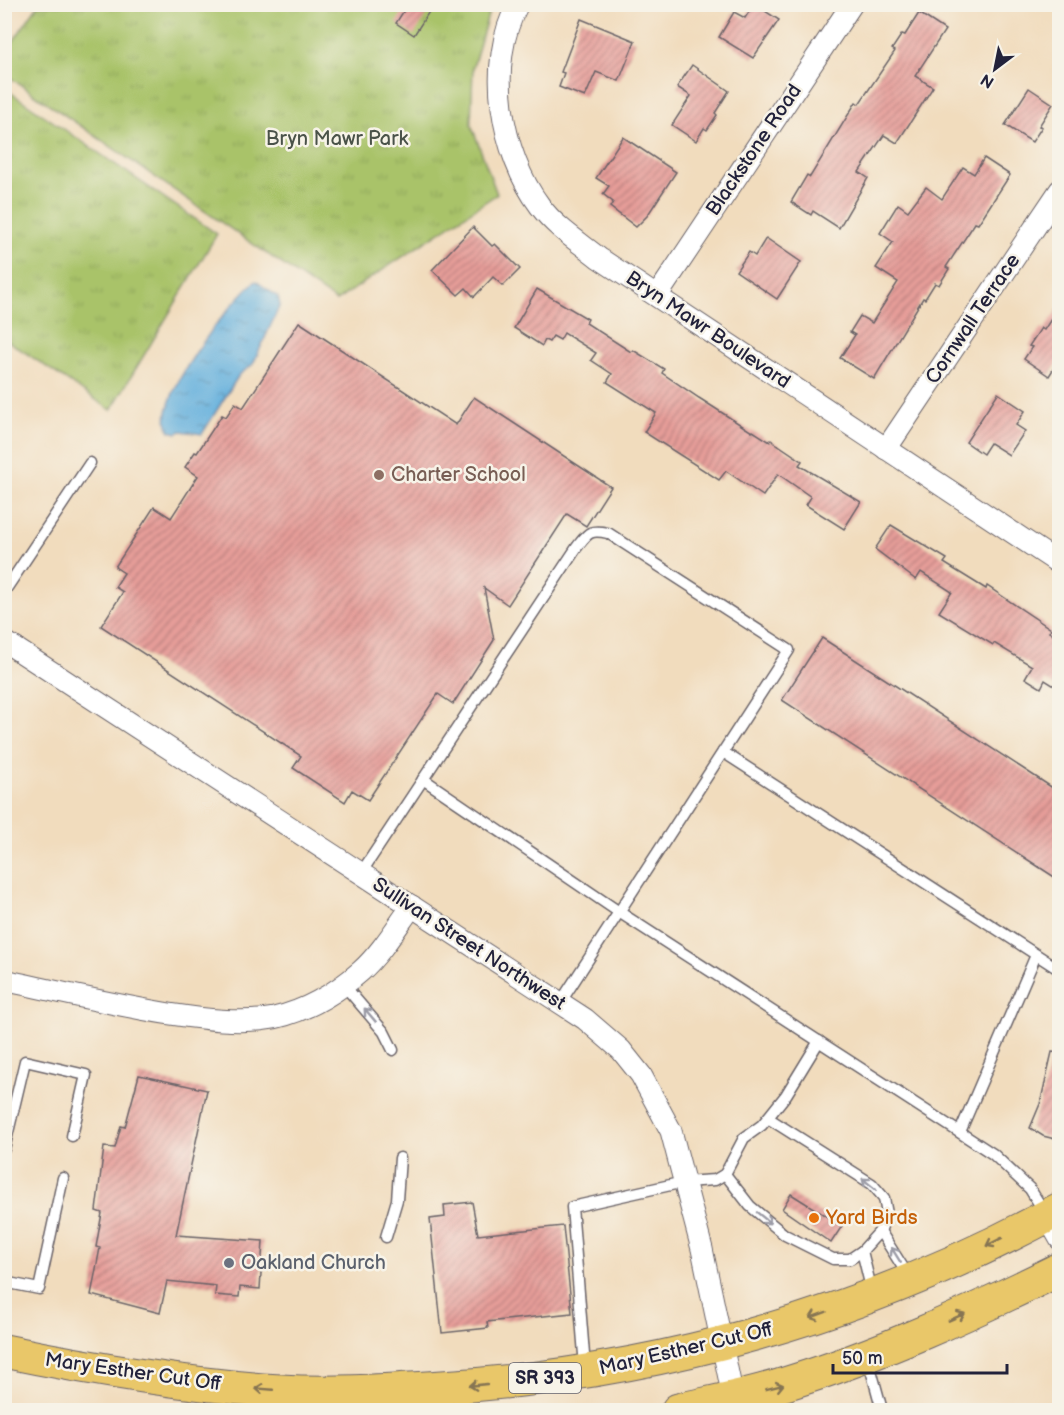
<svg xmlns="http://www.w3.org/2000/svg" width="1064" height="1415" viewBox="0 0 1064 1415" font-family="'Balsamiq Sans',sans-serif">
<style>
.park{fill:url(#park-tufts);stroke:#667252;stroke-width:1.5}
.water{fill:url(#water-ripples);stroke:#44698c;stroke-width:1.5}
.building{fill:url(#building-hatch)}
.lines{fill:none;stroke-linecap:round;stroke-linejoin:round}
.service-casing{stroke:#6a6368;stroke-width:13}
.minor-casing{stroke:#6a6368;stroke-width:23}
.primary-casing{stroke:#6a6368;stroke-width:35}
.service{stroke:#fff;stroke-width:10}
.minor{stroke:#fff;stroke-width:21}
.primary{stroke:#e9c769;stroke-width:33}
.oneway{stroke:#9c9ca7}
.oneway2{stroke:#867452}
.education-dot{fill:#8d6e63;stroke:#f7f3e8;stroke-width:2}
.food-dot{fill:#e8710a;stroke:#f7f3e8;stroke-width:2}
.worship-dot{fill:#6b7280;stroke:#f7f3e8;stroke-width:2}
.labels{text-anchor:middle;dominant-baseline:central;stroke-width:5;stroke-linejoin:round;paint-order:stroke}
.shield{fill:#f7f3e8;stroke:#62616f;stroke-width:1.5}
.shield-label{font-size:18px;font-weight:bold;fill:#22223b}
.park-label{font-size:20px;fill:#4a5249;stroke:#f7f3e8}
.street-label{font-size:20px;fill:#22223b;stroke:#f7f3e8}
.education-label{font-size:20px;fill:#785e54;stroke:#f7f3e8;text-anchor:start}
.food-label{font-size:20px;fill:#c56008;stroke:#f7f3e8;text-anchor:start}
.worship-label{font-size:20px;fill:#5b616d;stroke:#f7f3e8;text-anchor:start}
</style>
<defs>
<pattern id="park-tufts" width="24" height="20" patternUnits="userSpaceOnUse" patternTransform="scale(1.5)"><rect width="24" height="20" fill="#a9c369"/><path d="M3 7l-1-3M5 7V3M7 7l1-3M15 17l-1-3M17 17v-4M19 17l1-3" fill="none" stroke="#91a75c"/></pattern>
<pattern id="water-ripples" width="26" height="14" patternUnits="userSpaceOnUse" patternTransform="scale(1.5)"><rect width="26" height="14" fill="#65b0dd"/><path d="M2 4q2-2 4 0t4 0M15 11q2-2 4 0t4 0" fill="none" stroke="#538fb4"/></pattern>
<pattern id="building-hatch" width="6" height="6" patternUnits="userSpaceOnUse" patternTransform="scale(1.5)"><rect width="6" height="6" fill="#e69d99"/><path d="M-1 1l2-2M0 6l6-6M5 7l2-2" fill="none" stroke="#ba807e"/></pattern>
</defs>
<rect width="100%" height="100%" fill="#f7f3e8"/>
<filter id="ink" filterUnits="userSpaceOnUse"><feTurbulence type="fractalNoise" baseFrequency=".0167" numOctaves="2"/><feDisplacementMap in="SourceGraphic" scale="12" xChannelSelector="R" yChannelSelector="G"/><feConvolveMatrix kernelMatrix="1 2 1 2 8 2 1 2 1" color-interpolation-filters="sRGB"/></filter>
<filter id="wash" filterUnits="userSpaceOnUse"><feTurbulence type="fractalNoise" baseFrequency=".008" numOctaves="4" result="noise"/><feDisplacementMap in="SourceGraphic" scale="24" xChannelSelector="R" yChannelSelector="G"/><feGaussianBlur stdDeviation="1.35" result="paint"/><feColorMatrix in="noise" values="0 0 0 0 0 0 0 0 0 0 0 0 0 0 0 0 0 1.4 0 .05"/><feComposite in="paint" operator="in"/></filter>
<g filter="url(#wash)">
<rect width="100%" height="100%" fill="#f1dcbd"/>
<!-- park -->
<g class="park">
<path d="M38,5h441l10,7 -16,55 -2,57 26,70 -161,107 -331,-227v-21z"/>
<path d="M4,88l213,146 -106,176 -106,-71z"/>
</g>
<!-- water -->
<path class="water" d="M256,281l22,16 2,8 -27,59 -14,11 -37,59 -21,-3 -4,2 -7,-2c-22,-27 63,-133 86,-150z"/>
<g id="blocks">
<!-- building -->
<g class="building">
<path d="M408,4h26l-20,31 -18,-12z"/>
<path d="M754,4l25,16 -26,38 -34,-21 15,-25 11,6z"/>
<path d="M919,13l26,17 -30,46 18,11 -36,56 -13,-8 -25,37 9,6 -29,50 -26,-17 -2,4 -20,-13 16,-27 3,2 46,-75 3,2 36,-53 -3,-2 10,-15 3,1z"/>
<path d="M581,19l54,22 -16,40 -23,-9 -11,25 -26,-10 5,-14 -3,-1z"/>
<path d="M692,65l37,26 -14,22 2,2 -10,15 -3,-2 -8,13 -24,-16 19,-29 -14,-9z"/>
<path d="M1029,88l24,16 -14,22 3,1 -10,15 -27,-17z"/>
<path d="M623,137l53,35 -29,44 -11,11 -26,-20 3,-5 -10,-8 6,-8 -13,-8z"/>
<path d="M984,158l26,17 -32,49 -3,-1 -29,44 3,2 -10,16 -4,-2 -10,16 -2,-1 -49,81 -34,-21 15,-23 -5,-3 10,-16 12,7 26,-41 -22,-14 17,-26 -13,-9 18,-29 10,7 18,-24 16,12 21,-32 11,7z"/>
<path d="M473,227l19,19 3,-2 25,25 -17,17 -10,-9 -19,20 -8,-9 -8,7 -26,-25z"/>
<path d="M766,238l35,24 -24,37 -41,-28 13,-19 6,4z"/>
<path d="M537,289l51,30 -2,4 45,29 2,-2 31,19 -2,4 37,25 53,34 1,-1 17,11 1,-2 31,21 -3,4 62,37 -17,27 -38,-24 5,-8 -33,-23 -15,22 -37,-25 -7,9 -75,-48 12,-19 -49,-31 5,-8 -21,-14 5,-7 -32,-20 -4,7 -7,-4 -4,6 -4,-2 -3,6 -28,-18z"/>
<path d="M1059,307v53l-10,16 -25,-17 8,-12 -3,-1 12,-18 3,2z"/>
<path d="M299,322l157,103 18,-28 137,90 -25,39 -19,-12 -59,91 -24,-17 10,52 -41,64 -15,-10 -70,106 -16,-10 -7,12 -52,-34 8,-12 -200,-130 22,-34 -8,-5 9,-14 -9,-6 39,-60 17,11 27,-42 -13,-9 10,-15 2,1 25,-38 4,2 9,-14 8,5z"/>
<path d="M998,393l27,18 -9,14 9,6 -16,24 -19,-12 -7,11 -17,-12z"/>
<path d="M891,525l56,34 -3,4 42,26 1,-3 64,43 -2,3 10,6v51l-14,-9 -4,8 -16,-10 7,-12 -38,-23 -1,2 -54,-33 13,-20 -31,-20 -5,8 -41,-31z"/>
<path d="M822,638l237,154v88l-277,-180z"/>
<path d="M1052,1052l7,1v87l-16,-4 -13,-8 10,-24z"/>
<path d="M139,1075l68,15 -31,145 87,6 -3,48 -20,-2 -1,10 -24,-2 1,-9 -49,-5 -7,32 -69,-18 9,-47 -4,-1 6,-34 -6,-2 8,-64 11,1 6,-22 4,1z"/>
<path d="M791,1194l51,32 -11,17 -49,-34z"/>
<path d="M472,1202l6,33 85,-9 9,87 -85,9 1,6 -46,5 -12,-114 15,-2 -1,-12z"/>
</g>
</g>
</g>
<g filter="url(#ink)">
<use href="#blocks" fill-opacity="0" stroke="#6a6368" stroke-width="1.5"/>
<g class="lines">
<!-- service casing -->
<g class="service-casing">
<g id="service">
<path d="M4,592l86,-129"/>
<path d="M723,752l337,218"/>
<path d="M423,779l196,133 374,242 37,35 15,24"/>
<path d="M361,873l216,-326c11,-14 12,-18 31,-14l181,117 -229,353"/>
<path d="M343,984l41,48 9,18"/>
<path d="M960,1132l76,-177"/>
<path d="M4,1149l21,-88 61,14 -14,61"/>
<path d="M725,1174l25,32 35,29 48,24h17l12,-8 18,-20 7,-17 -3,-16 -12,-14 -104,-66"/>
<path d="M880,1231l29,46"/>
<path d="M386,1237l11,-37 3,-42"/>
<path d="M862,1251l10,41"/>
<path d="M4,1282l35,7 24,-111"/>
<path d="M868,1359l14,51"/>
<path d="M585,1367l-13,-160 112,-25 31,-2 10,-6 19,-36 18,-13 24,-30 33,-54"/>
</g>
</g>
<!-- minor casing -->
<g class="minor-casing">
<g id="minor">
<path d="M518,4c-33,59 -17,150 22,202 15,21 39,36 59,52l461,306"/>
<path d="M657,296l195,-292"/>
<path d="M886,449l174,-259"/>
<path d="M4,641l581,378 36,31 20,25 30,56 31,118 31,148"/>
<path d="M4,980c55,12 110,25 166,34 33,5 70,10 104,4 32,-7 63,-26 87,-47 20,-18 35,-43 51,-65"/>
<path d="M1047,1216l13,23"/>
</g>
</g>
<!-- primary casing -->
<g class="primary-casing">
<g id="primary">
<path d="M4,1351c92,19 184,34 276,40 49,3 99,0 148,-3 222,-12 437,-72 632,-179"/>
<path d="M678,1410c35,-8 72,-15 107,-26 94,-29 186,-71 275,-115"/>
</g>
</g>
<!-- service -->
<use href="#service" class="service"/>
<!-- minor -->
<use href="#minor" class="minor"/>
<!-- primary -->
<use href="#primary" class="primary"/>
</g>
<!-- one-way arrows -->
<defs><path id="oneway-shaft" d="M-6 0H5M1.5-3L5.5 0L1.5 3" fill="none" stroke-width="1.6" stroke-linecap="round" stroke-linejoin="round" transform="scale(1.5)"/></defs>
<g class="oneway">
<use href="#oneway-shaft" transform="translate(370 1015) rotate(-130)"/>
<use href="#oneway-shaft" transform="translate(869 1184) rotate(-141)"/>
<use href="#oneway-shaft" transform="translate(764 1218) rotate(39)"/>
<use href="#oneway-shaft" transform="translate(896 1255) rotate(-122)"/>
</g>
<g class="oneway2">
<use href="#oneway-shaft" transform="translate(994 1242) rotate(153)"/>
<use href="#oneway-shaft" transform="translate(818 1315) rotate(160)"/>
<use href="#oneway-shaft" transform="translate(957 1317) rotate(-24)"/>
<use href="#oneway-shaft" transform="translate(478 1385) rotate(174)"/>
<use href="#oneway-shaft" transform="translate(775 1387) rotate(-14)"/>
<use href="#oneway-shaft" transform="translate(264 1389) rotate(-175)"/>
</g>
</g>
<!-- markers -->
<circle class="education-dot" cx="379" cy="475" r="6"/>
<circle class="food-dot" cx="814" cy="1218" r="6"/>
<circle class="worship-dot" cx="229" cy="1263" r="6"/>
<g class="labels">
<!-- shield labels -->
<rect class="shield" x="509" y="1363" width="72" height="30" rx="4.5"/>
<g class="shield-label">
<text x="545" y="1378">SR 393</text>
</g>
<!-- park labels -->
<g class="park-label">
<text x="337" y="139">Bryn Mawr Park</text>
</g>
<!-- street labels -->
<g class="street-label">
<text transform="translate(754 150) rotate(-56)">Blackstone Road</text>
<text transform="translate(973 319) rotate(-56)">Cornwall Terrace</text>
<text transform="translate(708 330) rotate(34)">Bryn Mawr Boulevard</text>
<text transform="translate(469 944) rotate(33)">Sullivan Street Northwest</text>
<text transform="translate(686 1349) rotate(-13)">Mary Esther Cut Off</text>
<text transform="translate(133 1372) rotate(8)">Mary Esther Cut Off</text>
</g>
<!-- education labels -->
<g class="education-label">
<text x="391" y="475">Charter School</text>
</g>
<!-- food labels -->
<g class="food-label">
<text x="826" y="1218">Yard Birds</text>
</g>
<!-- worship labels -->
<g class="worship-label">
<text x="241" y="1263">Oakland Church</text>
</g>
</g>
<!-- margin -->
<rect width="1064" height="1415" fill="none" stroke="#f7f3e8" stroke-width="24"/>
<!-- north arrow -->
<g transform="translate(995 69) rotate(212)" stroke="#f7f3e8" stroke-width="4.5" paint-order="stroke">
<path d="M0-4.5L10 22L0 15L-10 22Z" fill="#22223b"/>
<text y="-9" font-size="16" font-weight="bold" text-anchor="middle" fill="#22223b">N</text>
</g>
<!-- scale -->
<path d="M833 1364v9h174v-9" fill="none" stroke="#22223b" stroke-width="3"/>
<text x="842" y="1364" font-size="18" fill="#22223b" stroke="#f7f3e8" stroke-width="4.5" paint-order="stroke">50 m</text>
</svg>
